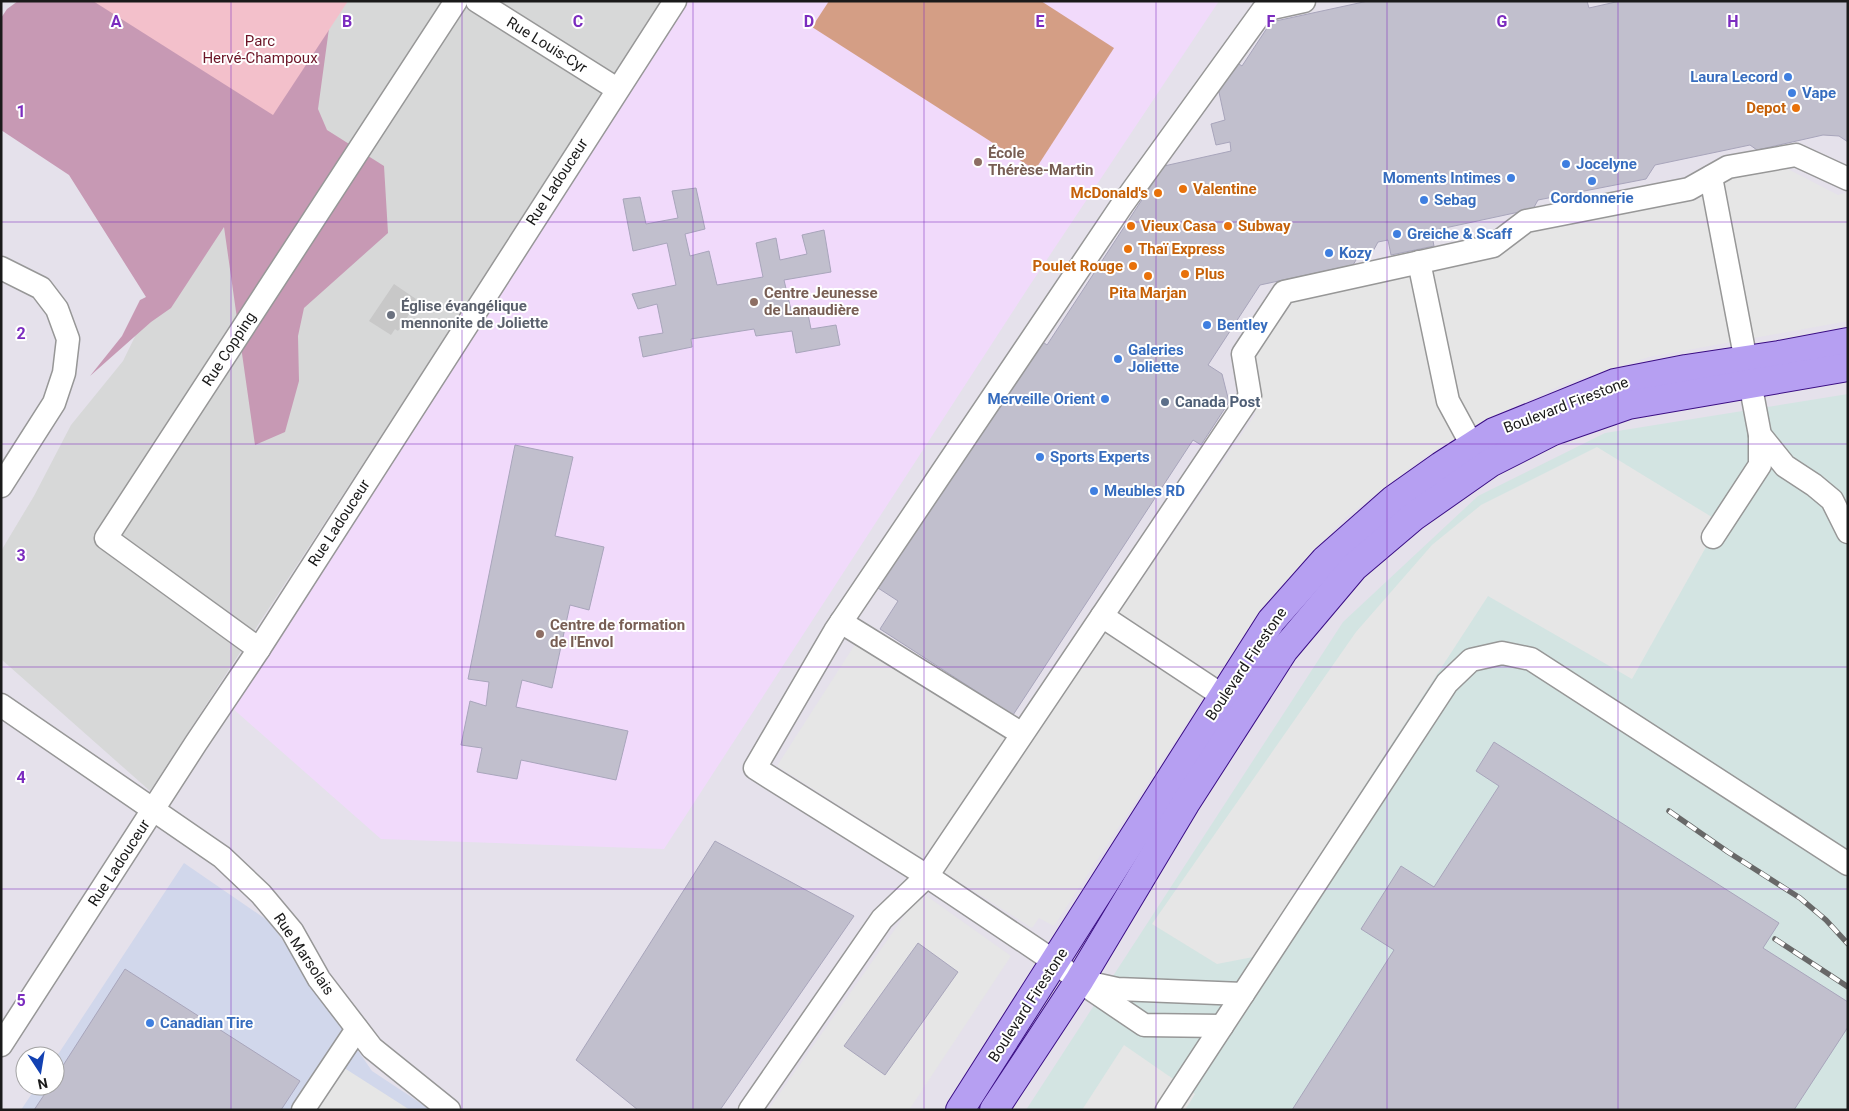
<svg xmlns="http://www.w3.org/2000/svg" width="1849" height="1111" viewBox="0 0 1849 1111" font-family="Roboto,sans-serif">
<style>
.residential{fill:#d7d8d8}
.commercial{fill:#d1d7eb}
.industrial{fill:#d3e4e2}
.education{fill:#f1dafb}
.religious{fill:#c8c8c8}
.forest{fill:#c799b4}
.park{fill:#f3c0cb}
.pitch{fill:#d49e85}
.parking{fill:#e6e6e6}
.building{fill:#c1bfcd;stroke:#a8a5bb}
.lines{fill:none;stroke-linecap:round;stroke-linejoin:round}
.minor-casing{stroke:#979797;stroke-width:25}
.major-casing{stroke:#3a0e83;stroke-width:30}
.minor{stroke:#fff;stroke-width:22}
.major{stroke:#b69ff2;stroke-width:28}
.rail-casing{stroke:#686868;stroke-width:5.5}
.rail{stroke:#fff;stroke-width:4;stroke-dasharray:11;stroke-linecap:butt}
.grid{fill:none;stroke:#7b2cbf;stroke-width:1;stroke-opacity:0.55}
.shop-dot{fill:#3f7fe0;stroke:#fff;stroke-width:2}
.food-dot{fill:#e8710a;stroke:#fff;stroke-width:2}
.education-dot{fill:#8d6e63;stroke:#fff;stroke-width:2}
.worship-dot{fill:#6b7280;stroke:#fff;stroke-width:2}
.service-dot{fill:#5c6f8a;stroke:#fff;stroke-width:2}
.labels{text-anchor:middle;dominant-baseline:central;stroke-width:4;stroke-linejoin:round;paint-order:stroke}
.park-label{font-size:15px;fill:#6c1527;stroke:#fff}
.street-label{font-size:15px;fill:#1a1a1a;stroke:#fff}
.shop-label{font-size:15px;font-weight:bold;fill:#366cbe;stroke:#fff;text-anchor:start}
.food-label{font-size:15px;font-weight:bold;fill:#c56008;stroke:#fff;text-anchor:start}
.education-label{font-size:15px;font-weight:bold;fill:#785e54;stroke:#fff;text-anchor:start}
.worship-label{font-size:15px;font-weight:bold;fill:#5b616d;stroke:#fff;text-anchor:start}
.service-label{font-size:15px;font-weight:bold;fill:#4e5e75;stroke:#fff;text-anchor:start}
.grid-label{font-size:16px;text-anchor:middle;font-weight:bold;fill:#7b2cbf;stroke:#fff;stroke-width:4;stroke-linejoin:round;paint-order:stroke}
</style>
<rect width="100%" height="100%" fill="#e5e1eb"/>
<!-- residential -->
<path class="residential" d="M347,1h317l-514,790 -149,-132v-108l33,-55 37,-71 52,-64 47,-96z"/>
<!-- commercial -->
<path class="commercial" d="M184,863l86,59 102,149 59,39h-410l16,-24h18v-27z"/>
<!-- industrial -->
<path class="industrial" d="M1848,394v716h-822l317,-488 135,-126 127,-63z"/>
<!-- education -->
<path class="education" d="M682,1h537l-191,287 -364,561 -283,-10 -150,-132z"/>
<!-- religious -->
<path class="religious" d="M394,284l22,15 -6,9 2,2 -14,21 -3,-2 -4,6 -22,-14z"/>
<!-- forest -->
<path class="forest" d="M18,1h181l131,20 -12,88 9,21 57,36 4,67 -84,75 -6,28 1,45 -14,51 -30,13 -31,-218 -53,81 -20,14 -61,54 32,-40 18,-36 6,-3 -77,-122 -68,-45v-112l6,-9z"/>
<!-- park -->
<path class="park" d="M93,1h255l-75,114z"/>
<!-- pitch -->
<path class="pitch" d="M829,1h212l73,47 -79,122 -223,-143z"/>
<!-- parking -->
<g class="parking">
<path d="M1784,167l54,28 10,-3v129l-199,36 -85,27 -75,34 -58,34 -86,66 -69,73 -52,75 -170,260 -15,-8 -7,10 -255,-162 79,-123 169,106 230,-334 -1,-57 40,-58 203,-43 28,-26 171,-31 32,-22z"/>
<path d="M1597,447l123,75 -88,157 -144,-83 -235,361 -36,7 -65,-40 204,-292 76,-87 49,-40z"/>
<path d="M921,892l90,64 -102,154h-141z"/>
<path d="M1124,1045l71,49 -10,16h-103z"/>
<path d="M338,1064l72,46h-101z"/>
</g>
<!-- building -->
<g class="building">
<path d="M1368,1h219l2,7 31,-7h228v141l-9,-6 -16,-1 -66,15 -7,-5 -95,20 -9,14 -108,21 -5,9 -102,22 3,15 -43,9 -3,-15 -10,2 -6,11 -13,2 -6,10 -93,20 -52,80 14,9 7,28 -28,43 -8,-5 -180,275 -133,-86 18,-28 -23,-15 162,-248 10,7 117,-179 67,-15 -1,-9 -14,3 -5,-21 14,-4 -8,-37 16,-23 9,6 29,-44z"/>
<path d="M696,188l9,41 -20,5 5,22 19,-5 8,34 46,-8 -7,-34 20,-5 4,22 27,-6 -5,-19 22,-5 7,42 -47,8 8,34 15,-5 4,20 25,-4 4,20 -44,8 -4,-22 -36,5 -2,-7 -63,10 1,8 -49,10 -4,-20 24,-4 -6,-29 -19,5 -6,-15 44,-9 -9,-42 -34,8 -10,-52 17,-2 6,27 32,-6 -6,-27z"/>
<path d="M515,445l58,12 -18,79 49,11 -15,63 -19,-5 -18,83 -30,-8 -6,27 112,24 -12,49 -95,-20 -4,19 -40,-7 5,-24 -21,-3 9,-44 16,5 3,-24 -21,-3z"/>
<path d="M1494,742l285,181 -16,25 85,54v25l-54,83h-502l102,-160 -33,-21 40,-63 33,21 65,-101 -23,-15z"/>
<path d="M715,841l139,75 -134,194h-82l-62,-50z"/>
<path d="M918,943l40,29 -73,103 -41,-29z"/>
<path d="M125,969l175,112 -19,29h-247l16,-24h5v-8z"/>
</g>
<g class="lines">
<!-- minor casing -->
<g class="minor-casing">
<g id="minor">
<path d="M477,1l140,88"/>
<path d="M1711,177l49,258 25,31 29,19 18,15 16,32"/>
<path d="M1419,262l29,139 32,59"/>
<path d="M1,268l40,20 16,21 11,30 -4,34 -10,30 -53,83"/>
<path d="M1713,537l47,-72v-30"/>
<path d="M1102,616l121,80"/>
<path d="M841,622l181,112"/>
<path d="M259,649l-153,-111 350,-537"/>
<path d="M1,705l221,152 39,37 31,37 27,48 53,69 77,62"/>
<path d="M1090,983l27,6 126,5"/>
<path d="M1222,1026l-78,-1 -65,-44 -24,-19 -128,-86 -172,-108 80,-137 287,-426 141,-195 41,-9"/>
<path d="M1,1045l195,-302 63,-94 416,-648"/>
<path d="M303,1110l54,-81"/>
<path d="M750,1110l132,-191 45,-43 323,-480 -7,-42 41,-62 209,-46 33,-25 163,-32 39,-22 68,-12 52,24"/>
<path d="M1167,1110l280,-427 24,-23 31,-7 29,6 317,205"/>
</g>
</g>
<!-- major casing -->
<g class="major-casing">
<g id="major">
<path d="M960,1110l311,-489 54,-61 68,-60 48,-34 53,-34 121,-49 71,-14 93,-14 69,-13"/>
<path d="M994,1110l85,-129 106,-177 99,-154 70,-83 59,-50 77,-54 63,-32 75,-26 220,-38"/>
</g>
</g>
<!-- minor -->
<use href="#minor" class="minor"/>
<!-- major -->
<use href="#major" class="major"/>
<!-- rail casing -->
<g class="rail-casing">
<g id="rail">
<path d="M1669,811l59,41 72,46 26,22 22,24"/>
<path d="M1775,939l73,48"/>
</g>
</g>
<!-- rail -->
<use href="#rail" class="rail"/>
</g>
<!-- grid -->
<path class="grid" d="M231,1v1109M462,1v1109M693,1v1109M924,1v1109M1156,1v1109M1387,1v1109M1618,1v1109M1,222h1847M1,444h1847M1,667h1847M1,889h1847"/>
<!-- markers -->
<g class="shop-dot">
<circle cx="1788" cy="77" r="5"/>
<circle cx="1792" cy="93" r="5"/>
<circle cx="1566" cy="164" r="5"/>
<circle cx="1511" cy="178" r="5"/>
<circle cx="1592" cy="181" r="5"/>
<circle cx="1424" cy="200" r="5"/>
<circle cx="1397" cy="234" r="5"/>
<circle cx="1329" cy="253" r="5"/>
<circle cx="1207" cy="325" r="5"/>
<circle cx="1118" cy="359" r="5"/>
<circle cx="1105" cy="399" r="5"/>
<circle cx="1040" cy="457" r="5"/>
<circle cx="1094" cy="491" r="5"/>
<circle cx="150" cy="1023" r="5"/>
</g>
<g class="food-dot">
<circle cx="1796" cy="108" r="5"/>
<circle cx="1183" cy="189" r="5"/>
<circle cx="1158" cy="193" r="5"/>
<circle cx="1131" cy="226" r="5"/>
<circle cx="1228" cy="226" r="5"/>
<circle cx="1128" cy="249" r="5"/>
<circle cx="1133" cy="266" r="5"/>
<circle cx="1185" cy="274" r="5"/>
<circle cx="1148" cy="276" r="5"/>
</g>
<g class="education-dot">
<circle cx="978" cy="162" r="5"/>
<circle cx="754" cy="302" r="5"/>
<circle cx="540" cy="634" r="5"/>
</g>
<circle class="worship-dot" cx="391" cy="315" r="5"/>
<circle class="service-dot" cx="1165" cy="402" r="5"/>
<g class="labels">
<!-- park labels -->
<g class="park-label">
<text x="260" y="41">Parc<tspan x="260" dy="17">Hervé-Champoux</tspan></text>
</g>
<!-- street labels -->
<g class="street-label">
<text transform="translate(547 45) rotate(32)">Rue Louis-Cyr</text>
<text transform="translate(557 182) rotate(-57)">Rue Ladouceur</text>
<text transform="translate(229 349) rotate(-57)">Rue Copping</text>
<text transform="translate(1566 405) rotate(-21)">Boulevard Firestone</text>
<text transform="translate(339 523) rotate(-57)">Rue Ladouceur</text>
<text transform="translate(1246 664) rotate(-56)">Boulevard Firestone</text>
<text transform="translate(119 863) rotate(-57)">Rue Ladouceur</text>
<text transform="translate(304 954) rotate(56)">Rue Marsolais</text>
<text transform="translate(1028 1005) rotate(-57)">Boulevard Firestone</text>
</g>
<!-- shop labels -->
<g class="shop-label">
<text x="1778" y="77" text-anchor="end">Laura Lecord</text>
<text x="1802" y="93">Vape</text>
<text x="1576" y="164">Jocelyne</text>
<text x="1501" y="178" text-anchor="end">Moments Intimes</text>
<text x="1592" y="198" text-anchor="middle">Cordonnerie</text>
<text x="1434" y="200">Sebag</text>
<text x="1407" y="234">Greiche &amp; Scaff</text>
<text x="1339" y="253">Kozy</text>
<text x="1217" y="325">Bentley</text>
<text x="1128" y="350">Galeries<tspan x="1128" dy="17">Joliette</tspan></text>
<text x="1095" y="399" text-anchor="end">Merveille Orient</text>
<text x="1050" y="457">Sports Experts</text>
<text x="1104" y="491">Meubles RD</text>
<text x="160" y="1023">Canadian Tire</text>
</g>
<!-- food labels -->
<g class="food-label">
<text x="1786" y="108" text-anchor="end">Depot</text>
<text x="1193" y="189">Valentine</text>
<text x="1148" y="193" text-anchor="end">McDonald's</text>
<text x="1141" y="226">Vieux Casa</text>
<text x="1238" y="226">Subway</text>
<text x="1138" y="249">Thaï Express</text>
<text x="1123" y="266" text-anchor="end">Poulet Rouge</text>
<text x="1195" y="274">Plus</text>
<text x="1148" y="293" text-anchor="middle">Pita Marjan</text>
</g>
<!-- education labels -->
<g class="education-label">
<text x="988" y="153">École<tspan x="988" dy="17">Thérèse-Martin</tspan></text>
<text x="764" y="293">Centre Jeunesse<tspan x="764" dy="17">de Lanaudière</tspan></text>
<text x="550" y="625">Centre de formation<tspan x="550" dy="17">de l'Envol</tspan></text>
</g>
<!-- worship labels -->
<g class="worship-label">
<text x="401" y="306">Église évangélique<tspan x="401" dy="17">mennonite de Joliette</tspan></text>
</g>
<!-- service labels -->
<g class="service-label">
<text x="1175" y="402">Canada Post</text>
</g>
</g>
<g class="grid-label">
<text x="116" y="27">A</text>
<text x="347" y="27">B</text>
<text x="578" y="27">C</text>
<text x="809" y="27">D</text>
<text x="1040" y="27">E</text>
<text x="1271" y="27">F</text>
<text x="1502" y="27">G</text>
<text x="1733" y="27">H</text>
<text x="21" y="117">1</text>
<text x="21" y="339">2</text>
<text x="21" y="561">3</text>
<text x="21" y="783">4</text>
<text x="21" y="1006">5</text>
</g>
<!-- border -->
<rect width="1849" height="1111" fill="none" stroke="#1a1a1a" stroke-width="5"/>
<!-- north arrow -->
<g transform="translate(40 1071) rotate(168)"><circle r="24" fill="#ffffff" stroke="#a3a3a3"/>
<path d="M0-4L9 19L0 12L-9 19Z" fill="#1341b2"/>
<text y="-8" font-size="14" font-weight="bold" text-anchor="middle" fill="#1a1a1a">N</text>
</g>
</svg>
